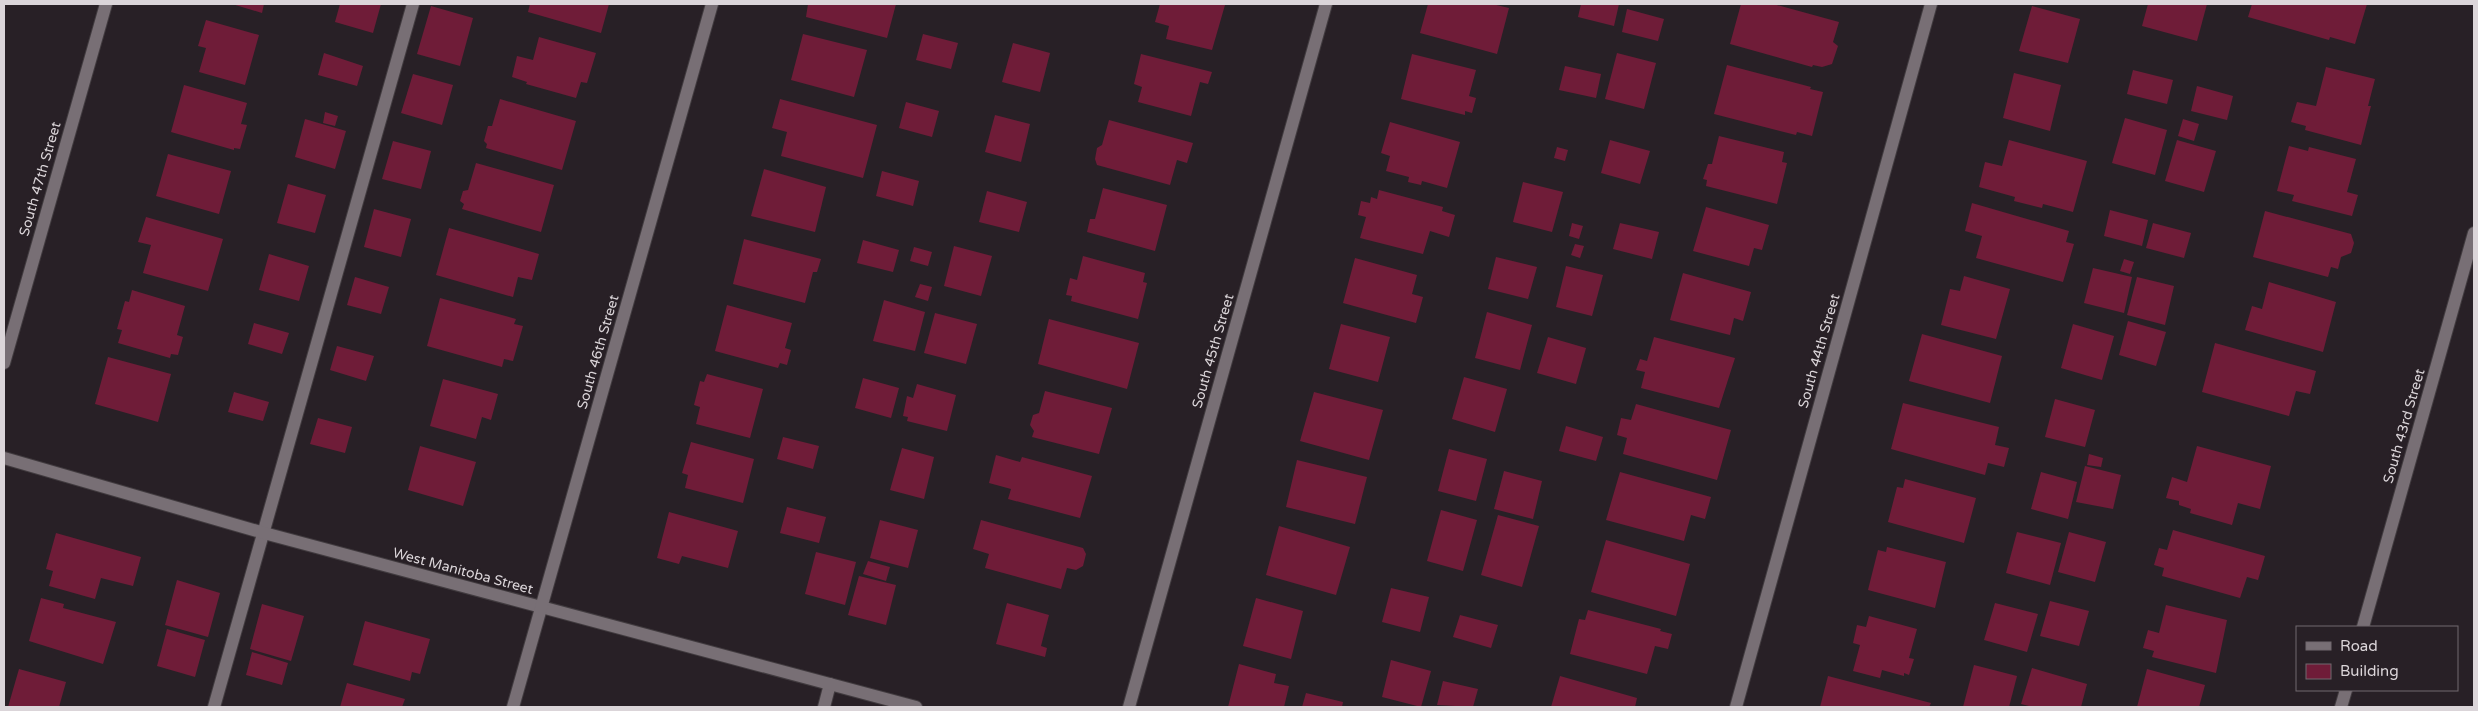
<svg xmlns="http://www.w3.org/2000/svg" width="2478" height="711" viewBox="0 0 2478 711" font-family="'Varela Round',sans-serif">
<style>
.building{fill:#6f1c38}
.lines{fill:none;stroke-linecap:round;stroke-linejoin:round}
.service-casing{stroke:#413b3f;stroke-width:14}
.minor-casing{stroke:#413b3f;stroke-width:14}
.secondary-casing{stroke:#413b3f;stroke-width:14}
.service{stroke:#786f75;stroke-width:12}
.minor{stroke:#786f75;stroke-width:12}
.secondary{stroke:#786f75;stroke-width:12}
.labels{text-anchor:middle;dominant-baseline:central;stroke-width:4;stroke-linejoin:round;paint-order:stroke}
.street-label{font-size:14px;fill:#dbd5d9;stroke:#282026}
</style>
<rect width="100%" height="100%" fill="#282026"/>
<!-- building -->
<g class="building">
<path d="M232,4h32l-2,9z"/>
<path d="M340,4h41l-8,29 -38,-11z"/>
<path d="M530,4h79l-8,29 -73,-21z"/>
<path d="M808,4h88l-9,34 -81,-21z"/>
<path d="M1160,4l65,1 -13,45 -46,-11 3,-13 -14,-4z"/>
<path d="M1428,4h64l17,4 -12,46 -77,-21z"/>
<path d="M1581,4h38l-5,22 -36,-9z"/>
<path d="M1741,4h32l66,18 -6,20 5,4 -6,18 -10,3 -9,-2 -1,2 -82,-23z"/>
<path d="M2148,4h59l-10,37 -55,-15z"/>
<path d="M2252,4h115l-12,40 -25,-7 -1,3 -81,-23z"/>
<path d="M431,6l42,12 -13,48 -43,-12z"/>
<path d="M2032,6l48,13 -12,44 -49,-12z"/>
<path d="M1627,9l37,10 -6,22 -36,-9z"/>
<path d="M206,20l53,15 -14,50 -46,-13 7,-24 -8,-2z"/>
<path d="M803,34l64,16 -13,47 -63,-17z"/>
<path d="M923,34l35,9 -7,26 -35,-9z"/>
<path d="M539,37l57,16 -9,30 -6,-1 -5,16 -50,-14 1,-2 -15,-5 5,-21 16,4z"/>
<path d="M1013,43l37,10 -10,39 -38,-10z"/>
<path d="M324,53l39,13 -6,20 -39,-11z"/>
<path d="M1617,53l39,10 -12,46 -39,-10z"/>
<path d="M1141,54l71,18 -4,12 -8,-2 -9,34 -53,-14 4,-15 -8,-3z"/>
<path d="M1412,54l64,16 -7,26 7,2 -4,15 -7,-2v4l-64,-16z"/>
<path d="M1727,65l84,22 -1,2 13,3 -11,44 -15,-4 -1,3 -82,-21z"/>
<path d="M1565,66l36,8 -5,24 -37,-8z"/>
<path d="M2326,67l49,12 -7,27h3l-10,39 -56,-15 1,-4 -15,-4 6,-20 19,4z"/>
<path d="M2133,70l40,10 -6,24 -40,-10z"/>
<path d="M2014,73l47,12 -11,46 -47,-13z"/>
<path d="M413,74l40,11 -11,40 -41,-12z"/>
<path d="M184,85l63,18 -6,21 6,1 -7,24 -6,-1v2l-63,-18z"/>
<path d="M2197,86l36,10 -6,24 -36,-9z"/>
<path d="M500,99l76,22 -14,49 -76,-22 1,-4 -3,-3 4,-15h4z"/>
<path d="M780,99l97,26 -14,53 -82,-22 6,-24 -15,-4z"/>
<path d="M906,102l33,9 -7,26 -33,-9z"/>
<path d="M325,112l13,4 -3,10 -12,-3z"/>
<path d="M995,115l35,9 -9,38 -36,-10z"/>
<path d="M2125,118l42,12 -12,45 -43,-12z"/>
<path d="M305,119l41,12 -11,38 -40,-12z"/>
<path d="M2183,119l16,5 -5,17 -16,-5z"/>
<path d="M1109,120l84,23 -6,20 -10,-3 -7,25 -73,-20 -2,-6 2,-11 5,-3z"/>
<path d="M1390,122l70,20 -13,46 -25,-7 -1,4 -13,-3 1,-5 -23,-6 4,-15 -9,-3z"/>
<path d="M1719,136l65,16 -2,10 5,1 -10,41 -71,-18 1,-6 -4,-1 5,-15h4z"/>
<path d="M1610,140l40,11 -10,33 -39,-11z"/>
<path d="M2009,140l78,21 -14,51 -30,-8 -1,4 -28,-7 1,-4 -36,-10 6,-25 17,4z"/>
<path d="M2177,140l39,11 -12,41 -39,-11z"/>
<path d="M393,141l38,10 -10,38 -39,-10z"/>
<path d="M2289,146l19,5 1,-4 47,12 -9,33 11,3 -6,21 -60,-15 2,-6 -17,-4z"/>
<path d="M1557,147l11,3 -3,11 -11,-3z"/>
<path d="M168,154l63,17 -12,43 -63,-18z"/>
<path d="M476,163l78,22 -13,47 -79,-23 2,-5 -4,-3 3,-10 5,-1z"/>
<path d="M764,169l62,18 -11,45 -64,-16z"/>
<path d="M882,171l37,10 -6,25 -37,-10z"/>
<path d="M1523,182l40,10 -11,40 -39,-10z"/>
<path d="M288,184l38,11 -11,38 -38,-10z"/>
<path d="M1103,188l64,17 -12,46 -68,-19 3,-13h5z"/>
<path d="M1379,190l64,17 -1,4 13,4 -6,22 -19,-6 -7,23 -63,-16 6,-21 -8,-2 3,-14 9,2 1,-6 6,2z"/>
<path d="M987,191l40,11 -8,30 -40,-10z"/>
<path d="M1972,203l97,28 -3,11 8,2 -11,38 -87,-24 6,-22 -17,-5z"/>
<path d="M1706,207l63,18 -7,25 -8,-2 -5,18 -56,-15z"/>
<path d="M374,209l37,10 -10,38 -37,-10z"/>
<path d="M2110,210l38,10 -6,26 -38,-10z"/>
<path d="M2265,211l86,23 3,9 -3,10 -10,4 -3,12 -7,-2 -3,10 -75,-20z"/>
<path d="M146,217l77,22 -15,52 -65,-18 8,-28 -13,-3z"/>
<path d="M1572,223l11,3 -4,13 -10,-3z"/>
<path d="M1620,223l39,9 -7,27 -39,-10z"/>
<path d="M2153,223l38,10 -7,25 -38,-10z"/>
<path d="M449,228l90,26 -7,26 -14,-3 -5,20 -77,-22z"/>
<path d="M744,239l77,20 -4,13h-4l-8,31 -72,-19z"/>
<path d="M863,240l36,10 -6,22 -36,-9z"/>
<path d="M1575,244l9,2 -4,12 -9,-3z"/>
<path d="M954,246l38,10 -11,40 -37,-10z"/>
<path d="M914,247l18,5 -4,14 -18,-5z"/>
<path d="M269,254l40,12 -10,35 -40,-11z"/>
<path d="M1083,256l62,17 -2,9 4,1 -9,36 -67,-18 1,-5 -6,-1 4,-17 7,2z"/>
<path d="M1496,257l41,10 -9,32 -40,-10z"/>
<path d="M1355,258l62,17 -5,19 11,3 -7,26 -73,-20z"/>
<path d="M2124,259l10,3 -4,12 -10,-3z"/>
<path d="M1566,266l37,9 -11,41 -36,-9z"/>
<path d="M2093,268l39,9 -8,36 -40,-10z"/>
<path d="M1683,273l68,19 -8,29 -9,-3 -4,17 -60,-15z"/>
<path d="M1964,276l46,13 -14,50 -55,-14 9,-36 10,2z"/>
<path d="M355,277l34,10 -8,27 -34,-9z"/>
<path d="M2137,277l37,9 -9,39 -38,-10z"/>
<path d="M2269,282l67,20 -13,50 -78,-22 7,-24 10,3z"/>
<path d="M920,284l12,3 -4,14 -13,-4z"/>
<path d="M132,290l53,16 -8,29 6,2 -5,18 -7,-1 -1,4 -52,-15 4,-13 -5,-1 8,-28 4,1z"/>
<path d="M440,298l76,21 -2,5 9,2 -10,35 -9,-2 -2,8 -75,-21z"/>
<path d="M884,300l41,12 -10,39 -42,-10z"/>
<path d="M727,305l65,18 -7,25 6,2 -4,15 -7,-2 -2,5 -63,-17z"/>
<path d="M1487,312l45,13 -12,45 -45,-12z"/>
<path d="M935,313l42,11 -11,40 -42,-11z"/>
<path d="M1049,319l90,24 -12,46 -89,-25z"/>
<path d="M2128,321l38,11 -10,34 -37,-11z"/>
<path d="M254,323l35,10 -7,21 -34,-10z"/>
<path d="M1341,324l49,13 -12,45 -49,-13z"/>
<path d="M2073,324l41,12 -12,44 -41,-12z"/>
<path d="M1922,334l80,22 -12,47 -81,-22z"/>
<path d="M1548,337l38,11 -10,36 -39,-11z"/>
<path d="M1654,337l81,21 -16,50 -78,-20 4,-16 -9,-2 4,-11 7,2z"/>
<path d="M2215,343l101,28 -6,23 -14,-3 -7,25 -87,-24z"/>
<path d="M337,346l37,10 -8,25 -36,-11z"/>
<path d="M108,357l63,17 -13,48 -63,-18z"/>
<path d="M707,374l56,15 -13,49 -54,-14 4,-17 -6,-2 6,-24 4,1z"/>
<path d="M1464,377l43,12 -12,43 -43,-13z"/>
<path d="M863,378l36,10 -8,30 -36,-10z"/>
<path d="M443,379l55,15 -7,26 -9,-3 -6,22 -46,-13z"/>
<path d="M917,384l39,11 -9,36 -40,-10 1,-4 -5,-1 4,-20 6,2z"/>
<path d="M1045,391l67,17 -13,46 -67,-17 2,-6 -4,-6 3,-10 6,-2z"/>
<path d="M234,392l35,10 -6,19 -35,-9z"/>
<path d="M1314,392l69,18 -14,50 -69,-19z"/>
<path d="M2055,399l40,11 -10,37 -40,-10z"/>
<path d="M1903,403l96,24 -4,18 14,3 -5,19 -16,-4 -3,12 -94,-26z"/>
<path d="M1636,404l95,26 -14,50 -94,-26 4,-16 -10,-3 4,-17 10,2z"/>
<path d="M318,418l34,9 -7,26 -35,-9z"/>
<path d="M1566,426l37,11 -7,24 -37,-10z"/>
<path d="M783,437l36,9 -6,23 -36,-10z"/>
<path d="M691,442l63,17 -11,44 -58,-15 3,-13 -6,-2z"/>
<path d="M420,446l56,16 -13,44 -55,-16z"/>
<path d="M2197,446l74,20 -11,43 -22,-6 -6,22 -42,-12 1,-4 -12,-4v-4l-13,-3 6,-21 15,5z"/>
<path d="M902,448l32,9 -10,42 -34,-9z"/>
<path d="M1449,449l38,10 -11,42 -38,-10z"/>
<path d="M2089,454l14,4 -2,9 -14,-2z"/>
<path d="M996,455l24,7 2,-5 70,19 -12,42 -72,-19 3,-10 -22,-6z"/>
<path d="M1297,460l70,17 -12,47 -69,-17z"/>
<path d="M2085,466l36,9 -8,34 -37,-7z"/>
<path d="M1504,471l38,10 -9,38 -39,-10z"/>
<path d="M1620,472l91,25 -6,22 -14,-4 -7,26 -78,-21z"/>
<path d="M2041,472l36,10 -9,37 -37,-10z"/>
<path d="M1905,479l71,19 -12,45 -76,-21 9,-35 6,1z"/>
<path d="M787,507l39,10 -7,26 -39,-10z"/>
<path d="M1441,510l36,10 -14,51 -36,-10z"/>
<path d="M669,512l69,19 -10,37 -46,-12 -3,8 -22,-6z"/>
<path d="M1498,515l41,11 -17,61 -41,-12z"/>
<path d="M880,520l38,10 -10,38 -38,-10z"/>
<path d="M981,520l102,28 3,6 -3,12 -7,4 -9,-2 -6,21 -76,-21 4,-14 -16,-5z"/>
<path d="M1279,526l71,21 -14,48 -70,-20z"/>
<path d="M2173,530l92,26 -7,24 -11,-3 -7,21 -78,-22 2,-8 -10,-3 5,-17 8,2z"/>
<path d="M2017,532l44,11 -11,42 -44,-12z"/>
<path d="M2069,532l37,10 -11,40 -37,-10z"/>
<path d="M56,533l85,24 -8,29 -32,-8 -6,21 -46,-13 4,-15 -7,-2z"/>
<path d="M1606,540l84,24 -14,52 -85,-24z"/>
<path d="M1887,547l59,15 -11,46 -67,-18 10,-40 8,2z"/>
<path d="M816,552l40,10 -11,43 -40,-11z"/>
<path d="M868,561l22,6 -4,14 -23,-7z"/>
<path d="M859,576l37,9 -10,40 -38,-10z"/>
<path d="M177,580l43,13 -12,44 -43,-12z"/>
<path d="M1391,588l38,9 -9,35 -38,-10z"/>
<path d="M41,598l23,6 -1,4 53,14 -13,42 -74,-23z"/>
<path d="M1256,598l47,13 -12,48 -48,-13z"/>
<path d="M2050,601l39,10 -10,35 -39,-10z"/>
<path d="M1007,603l42,12 -8,31 6,2 -2,9 -49,-13z"/>
<path d="M1995,603l43,11 -11,38 -43,-12z"/>
<path d="M262,604l42,12 -13,45 -41,-12z"/>
<path d="M2166,605l61,15 -11,53 -64,-16 2,-6 -11,-3 5,-18 11,3z"/>
<path d="M1588,610l73,19 -1,2 12,3 -4,15 -13,-3 -8,28 -77,-20 9,-35 6,1z"/>
<path d="M1460,615l38,10 -7,23 -38,-11z"/>
<path d="M1869,616l48,13 -8,29 5,1 -5,16 -5,-2v3l-22,-6 -2,8 -27,-7 7,-26 -7,-2 4,-18 9,2z"/>
<path d="M365,621l65,18 -10,35 -8,-2 -2,9 -57,-16z"/>
<path d="M167,629l38,11 -10,37 -38,-11z"/>
<path d="M252,652l36,11 -6,22 -36,-10z"/>
<path d="M1391,660l40,11 -10,36 -39,-10z"/>
<path d="M1239,664l37,10 -2,9 15,3 -5,21h-56z"/>
<path d="M1974,665l43,11 -8,31h-46z"/>
<path d="M2032,668l55,16 -6,23h-48l-12,-3z"/>
<path d="M19,669l47,13 -7,25h-51z"/>
<path d="M2147,669l58,16 -6,22h-62z"/>
<path d="M1560,676l77,22 -2,9h-84z"/>
<path d="M1828,676l103,27 -2,4h-109z"/>
<path d="M1443,681l35,8 -5,18 -36,-2z"/>
<path d="M347,683l58,16 -3,8h-62z"/>
<path d="M1306,693l37,9 -1,5h-40z"/>
</g>
<g class="lines">
<!-- service casing -->
<g class="service-casing">
<g id="service">
<path d="M214,707l199,-703"/>
<path d="M824,707l6,-23"/>
</g>
</g>
<!-- minor casing -->
<g class="minor-casing">
<g id="minor">
<path d="M4,363l102,-359"/>
<path d="M4,458l260,75 652,174"/>
<path d="M513,707l199,-703"/>
<path d="M1129,707l197,-703"/>
<path d="M1736,707l195,-703"/>
</g>
</g>
<!-- secondary casing -->
<g class="secondary-casing">
<g id="secondary">
<path d="M2363,627l111,-394"/>
<path d="M2341,707l5,-17"/>
</g>
</g>
<!-- service -->
<use href="#service" class="service"/>
<!-- minor -->
<use href="#minor" class="minor"/>
<!-- secondary -->
<use href="#secondary" class="secondary"/>
</g>
<g class="labels">
<!-- street labels -->
<g class="street-label">
<text transform="translate(40 179) rotate(-74)">South 47th Street</text>
<text transform="translate(1213 351) rotate(-74)">South 45th Street</text>
<text transform="translate(1819 351) rotate(-74)">South 44th Street</text>
<text transform="translate(598 352) rotate(-74)">South 46th Street</text>
<text transform="translate(2404 426) rotate(-74)">South 43rd Street</text>
<text transform="translate(463 571) rotate(15)">West Manitoba Street</text>
</g>
</g>
<!-- border -->
<rect width="2478" height="711" fill="none" stroke="#dbd5d9" stroke-width="10"/>
<!-- legend -->
<rect x="2296" y="626" width="162" height="65" fill="#282026" stroke="#70686e"/>
<rect x="2306" y="642" width="25" height="8" fill="#786f75" stroke="#70686e"/>
<text x="2340" y="651" font-size="15" fill="#dbd5d9">Road</text>
<rect x="2306" y="664" width="25" height="15" fill="#6f1c38" stroke="#70686e"/>
<text x="2340" y="676" font-size="15" fill="#dbd5d9">Building</text>
</svg>
